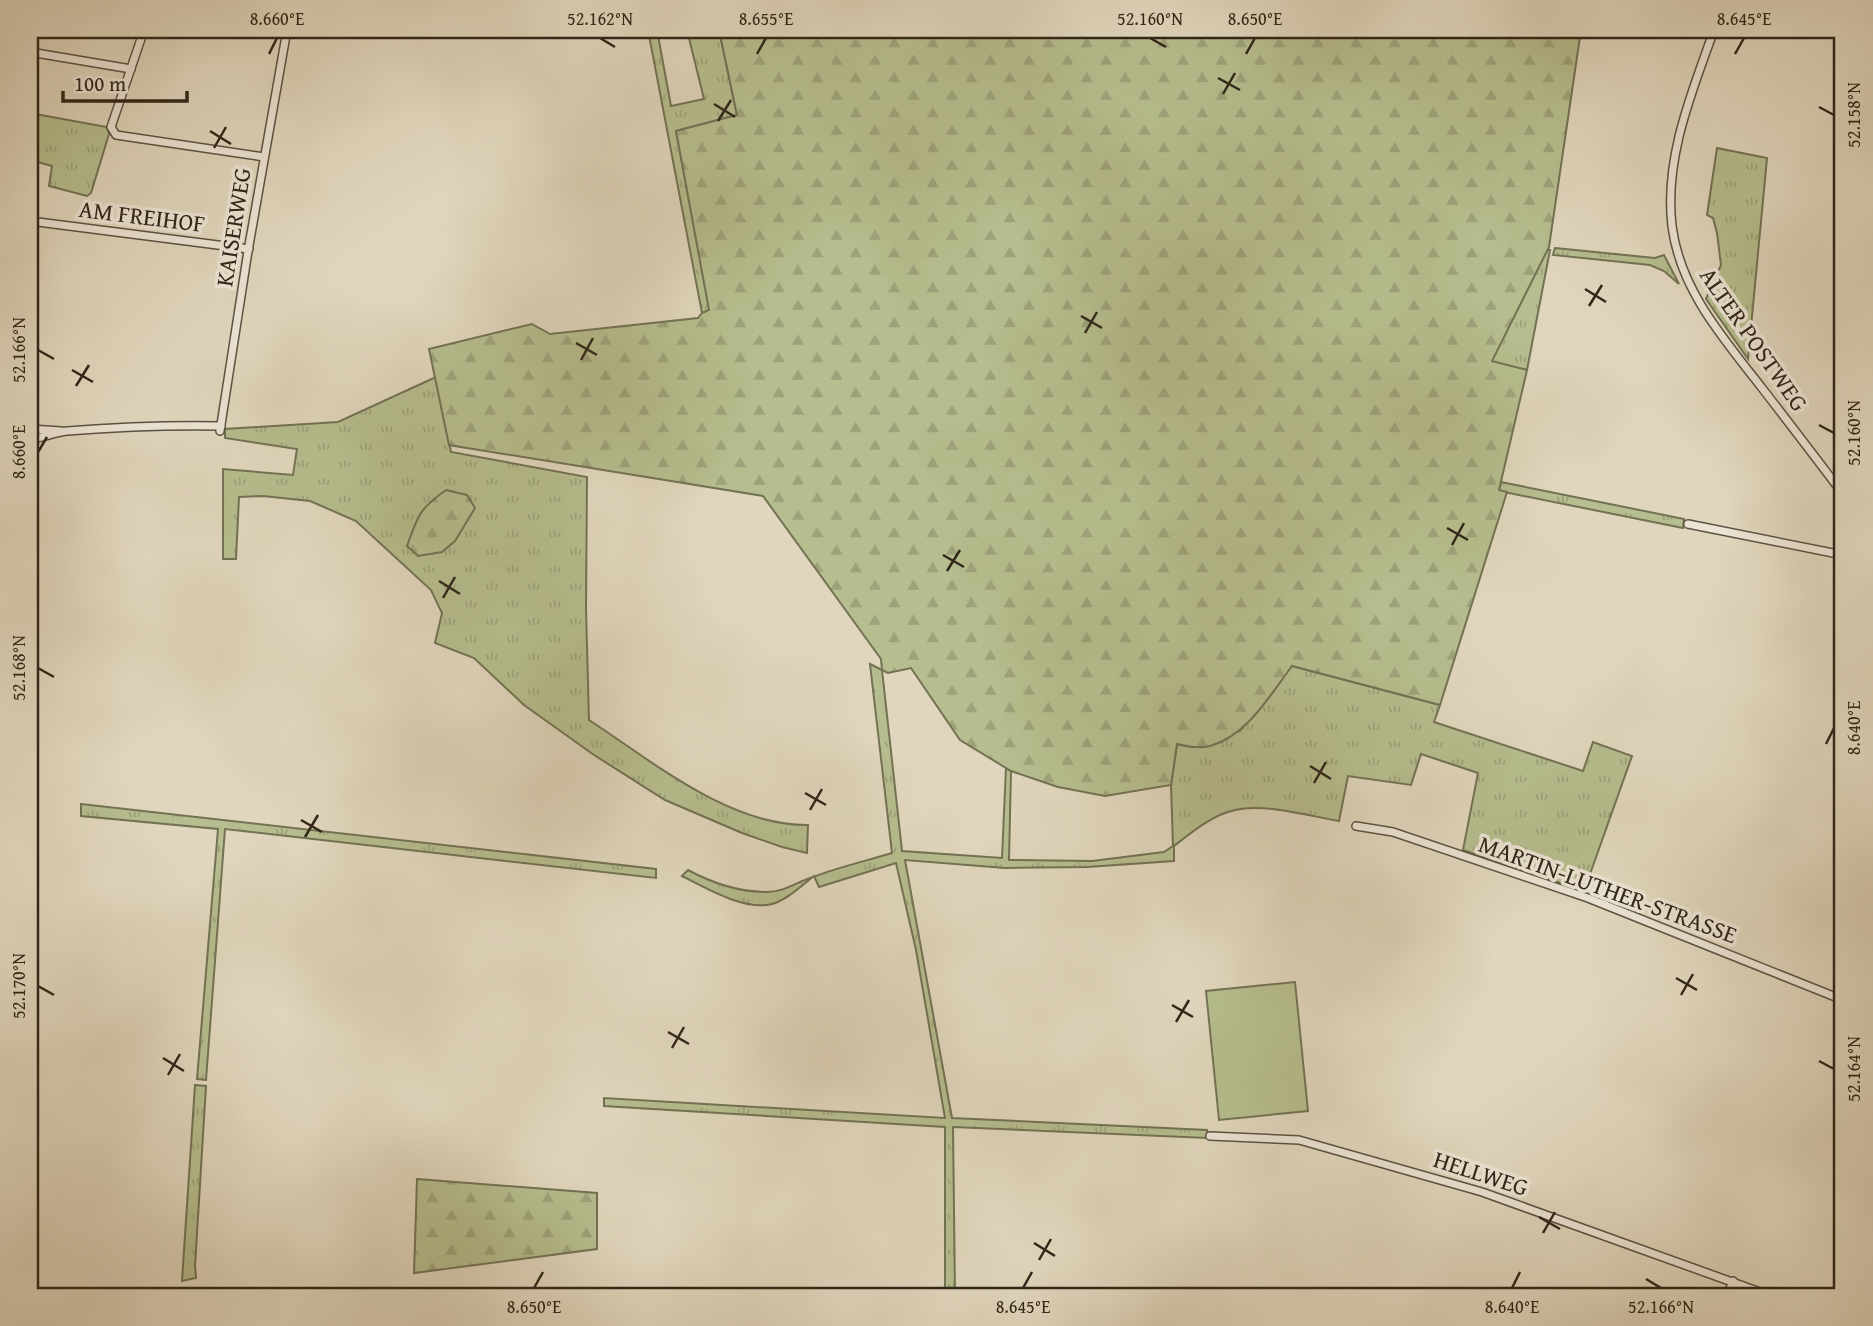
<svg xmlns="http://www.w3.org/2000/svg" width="1873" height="1326" viewBox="0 0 1873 1326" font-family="'Gentium Book Plus',serif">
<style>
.grass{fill:url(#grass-tufts);stroke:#737254;stroke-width:2}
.forest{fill:url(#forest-firs);stroke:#737254;stroke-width:2}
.garden{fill:#b6bd8e;stroke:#737254;stroke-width:2}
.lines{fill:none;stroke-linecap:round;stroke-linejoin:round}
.street-casing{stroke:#5c5242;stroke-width:10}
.street{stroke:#ebe4d4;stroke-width:7}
.ticks{fill:none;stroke:#302619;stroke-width:2.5}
.labels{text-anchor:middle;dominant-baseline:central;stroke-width:7;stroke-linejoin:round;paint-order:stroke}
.street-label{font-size:24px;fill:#302619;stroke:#ebe4d4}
.neatline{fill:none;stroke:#302619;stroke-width:2.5}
.ticks-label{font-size:18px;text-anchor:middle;fill:#302619}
</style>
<defs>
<pattern id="grass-tufts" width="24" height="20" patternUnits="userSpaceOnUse" patternTransform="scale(1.75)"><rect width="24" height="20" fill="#b6bd8e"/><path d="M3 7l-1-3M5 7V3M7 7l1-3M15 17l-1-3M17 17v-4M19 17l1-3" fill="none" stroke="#9da27a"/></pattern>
<pattern id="forest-firs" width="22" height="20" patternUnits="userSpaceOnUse" patternTransform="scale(1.75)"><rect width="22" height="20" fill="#b6bd8e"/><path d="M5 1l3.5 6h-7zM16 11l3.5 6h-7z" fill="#9da27a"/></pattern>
</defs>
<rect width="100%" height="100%" fill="#e0d6bd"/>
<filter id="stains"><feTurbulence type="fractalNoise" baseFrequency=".00286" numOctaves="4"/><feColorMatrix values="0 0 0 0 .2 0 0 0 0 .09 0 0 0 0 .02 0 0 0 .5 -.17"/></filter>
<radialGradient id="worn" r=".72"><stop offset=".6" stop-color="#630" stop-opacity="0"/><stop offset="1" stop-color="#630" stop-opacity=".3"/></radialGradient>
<!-- grass -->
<g class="grass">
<path d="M648,30h9l14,76 33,-7 -17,-69h32l18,85 -61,16 34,179 -8,3z"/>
<path d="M30,113l77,14 2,7 -18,59 -4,3 -38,-10 3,-20 -22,-6z"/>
<path d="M1717,148l50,10 -19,201 -42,-60 15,-34 -4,-32 -4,-15 -6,-3z"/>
<path d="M1555,248l100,10 9,-3 15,29 -15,-13 -14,-6 -97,-10z"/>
<path d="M1545,250h5l-23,120 -36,-8z"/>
<path d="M436,377l15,75 136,25 -1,132 3,111c63,41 140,106 219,105l-1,28 -25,-6 -40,-14 -77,-33 -71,-45 -70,-50 -50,-47 -39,-15 7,-30 -11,-23 -75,-69 -46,-20 -47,-5 -24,1 -3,62h-13v-90l70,6 4,-26 -72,-11v-9l113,-7z"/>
<path d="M1501,482l183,37 -1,9 -184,-37z"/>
<path d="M870,664l12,6 20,181 100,7 4,-90 5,3 -2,89 83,1 72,-9 9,-6 -2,-61 6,-41 15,3 48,-16 52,-65 148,39 -6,17 149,49 10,-29 39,14 -48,135 -121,-41 15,-77 -57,-19 -10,31 -63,-9 -9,45c-30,-5 -74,-18 -104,-11 -23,5 -43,22 -61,36v15l-87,6 -82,1 -100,-8 47,258 255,12v8l-254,-11 2,169h-10v-169l-341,-21v-8l341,20 -29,-168 -20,-87 -77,24 -5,-11c-13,10 -27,24 -42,28 -28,7 -66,-16 -90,-28l6,-6c24,13 51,22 79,22 17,0 30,-10 46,-15 26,-10 53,-16 79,-24z"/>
<path d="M81,804l575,65v9l-431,-49 -19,251 -9,-1 21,-250 -137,-13z"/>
<path d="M195,1085l11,1 -11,180 1,12 -14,3z"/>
</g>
<!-- forest -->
<g class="forest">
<path d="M719,30h862l-32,217 -57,114 35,9 -28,120 8,2 -67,213 -148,-39c-22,29 -44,69 -82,80 -11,3 -22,0 -33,-2l-6,41 -66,11 -47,-9 -47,-16 -51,-31 -49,-72 -23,5 -6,-3 -1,-11 -118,-163 -314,-51 -20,-96 103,-25 18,10 148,-16 4,-5 7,-3 -33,-179 61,-16z"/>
<path d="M446,490l21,5 8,13 -20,33 -13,11 -24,4 -11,-10c11,-30 11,-36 39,-56z"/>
<path d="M417,1179l180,14v56l-183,24z"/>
</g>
<!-- garden -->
<path class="garden" d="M1295,982l13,129 -89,9 -13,-129z"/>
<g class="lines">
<!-- street casing -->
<g class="street-casing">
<g id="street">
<path d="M144,30l-33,97 5,8 148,22"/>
<path d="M1714,30c-22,62 -50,128 -42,196 8,64 52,113 90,162 27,35 54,70 81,106"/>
<path d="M30,52l101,17"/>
<path d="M30,221l219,28"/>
<path d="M30,429l31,2"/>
<path d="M220,431l28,-180 39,-221"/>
<path d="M30,439c13,-1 25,-7 37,-8 51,-4 103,-6 154,-5"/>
<path d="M1688,524l155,31"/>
<path d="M1356,826l37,6 195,66 255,102"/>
<path d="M1210,1136l89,4 183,52 289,104"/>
<path d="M1727,1296l6,-15"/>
</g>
</g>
<!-- street -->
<use href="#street" class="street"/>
</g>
<!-- ticks -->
<path class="ticks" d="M600,38l15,9M1150,38l16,9M269,54l8,-16M757,54l9,-16M1246,54l9,-16M1735,54l9,-16M1218,78l22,12M1223,94l12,-21M714,104l21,13M1819,107l15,8M718,121l13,-21M210,131l21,13M214,148l12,-21M1585,289l21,13M1589,306l13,-21M1081,316l21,12M1085,333l12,-21M576,343l21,12M38,350l16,9M581,360l12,-22M72,370l21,12M76,386l13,-21M1819,425l15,8M38,452l9,-15M1447,528l21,12M1452,545l12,-22M943,555l21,12M947,571l13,-21M439,581l21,13M443,598l12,-21M38,668l16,9M1826,744l8,-16M1310,766l21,13M1314,783l12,-21M805,793l21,12M810,810l12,-21M301,820l21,12M305,837l13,-22M1676,978l21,12M38,986l16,9M1681,995l12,-21M1172,1005l21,12M1176,1022l13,-22M668,1032l21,12M672,1048l12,-21M163,1058l21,13M1819,1061l15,8M168,1075l12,-21M1539,1217l21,12M1543,1233l12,-21M1034,1243l21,13M1039,1260l12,-21M1646,1279l15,9M534,1288l9,-16M1023,1288l9,-16M1512,1288l8,-16"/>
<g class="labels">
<!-- street labels -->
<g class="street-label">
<text transform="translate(142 216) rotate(7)">AM FREIHOF</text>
<text transform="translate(233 227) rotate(-81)">KAISERWEG</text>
<text transform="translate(1754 339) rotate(55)">ALTER POSTWEG</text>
<text transform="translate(1608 889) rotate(20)">MARTIN-LUTHER-STRASSE</text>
<text transform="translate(1481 1173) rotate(18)">HELLWEG</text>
</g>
</g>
<!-- margin -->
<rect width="1873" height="1326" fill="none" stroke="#e0d6bd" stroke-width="77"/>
<!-- scale -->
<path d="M63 91v10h124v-10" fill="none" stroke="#302619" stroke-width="3.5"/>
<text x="74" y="91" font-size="21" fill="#302619" stroke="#ebe4d4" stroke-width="5" paint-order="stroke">100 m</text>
<rect x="38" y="38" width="1796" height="1250" class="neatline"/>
<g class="ticks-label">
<text x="277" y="25">8.660°E</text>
<text x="600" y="25">52.162°N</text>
<text x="766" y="25">8.655°E</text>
<text x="1150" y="25">52.160°N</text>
<text x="1255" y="25">8.650°E</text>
<text x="1744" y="25">8.645°E</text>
<text transform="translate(1854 115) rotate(-90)" y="6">52.158°N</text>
<text transform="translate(19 350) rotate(-90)" y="6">52.166°N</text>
<text transform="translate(1854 433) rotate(-90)" y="6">52.160°N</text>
<text transform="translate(19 452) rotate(-90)" y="6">8.660°E</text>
<text transform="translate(19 668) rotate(-90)" y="6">52.168°N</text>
<text transform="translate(1854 728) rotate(-90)" y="6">8.640°E</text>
<text transform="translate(19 986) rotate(-90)" y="6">52.170°N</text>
<text transform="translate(1854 1069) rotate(-90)" y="6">52.164°N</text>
<text x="534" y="1313">8.650°E</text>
<text x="1023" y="1313">8.645°E</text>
<text x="1512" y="1313">8.640°E</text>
<text x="1661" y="1313">52.166°N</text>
</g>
<rect width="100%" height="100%" filter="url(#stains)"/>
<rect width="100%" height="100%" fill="url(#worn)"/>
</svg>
